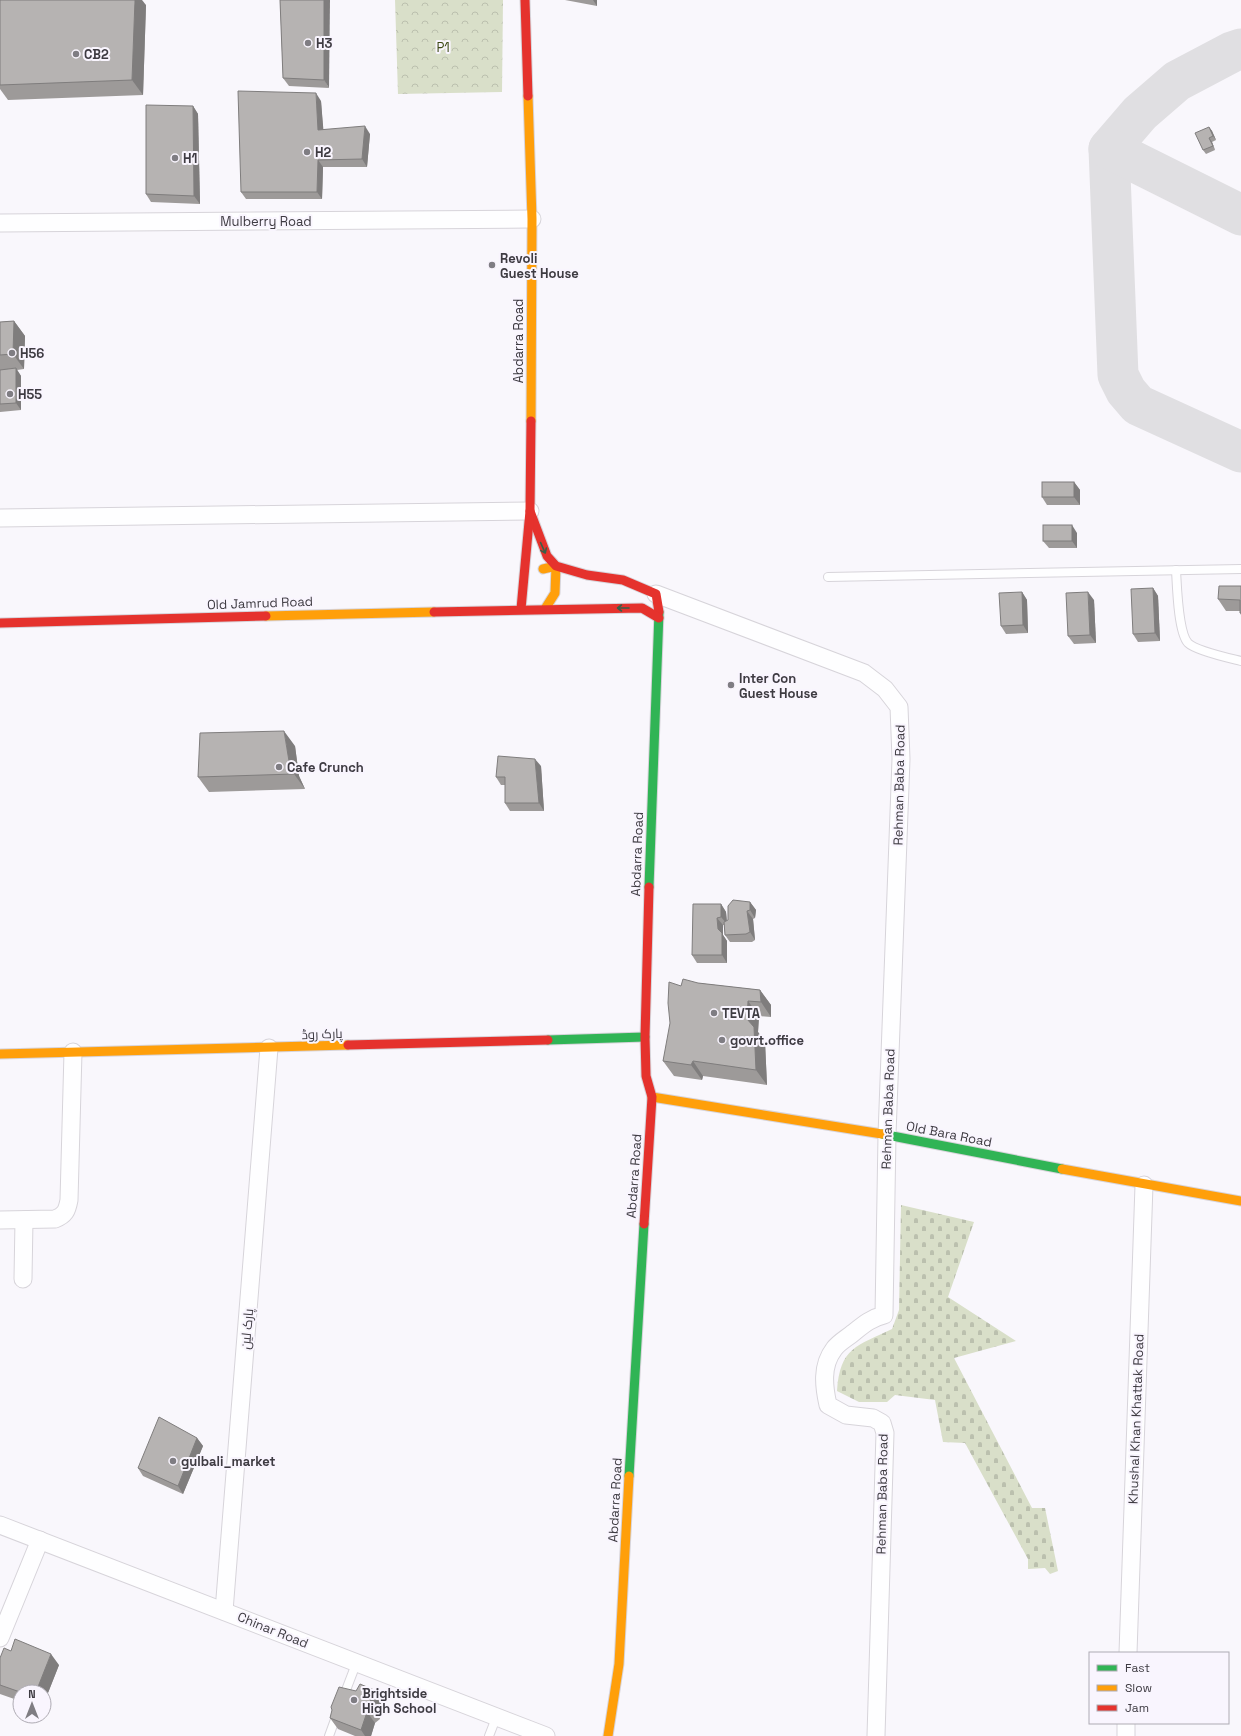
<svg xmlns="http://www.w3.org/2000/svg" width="1241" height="1736" viewBox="0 0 1241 1736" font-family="'Space Grotesk',Cairo,sans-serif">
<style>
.forest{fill:url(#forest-crowns)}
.cemetery{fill:url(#cemetery-stones)}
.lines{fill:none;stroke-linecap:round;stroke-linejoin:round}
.taxiway{stroke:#e0dfe2;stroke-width:41}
.lane-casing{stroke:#d7d4da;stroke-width:10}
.street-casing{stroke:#d7d4da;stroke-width:19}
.fast-casing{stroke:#d7d4da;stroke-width:11}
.slow-casing{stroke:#d7d4da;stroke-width:11}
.jam-casing{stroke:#d7d4da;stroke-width:11}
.lane{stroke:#fefeff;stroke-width:8}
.street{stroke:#fefeff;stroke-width:17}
.fast{stroke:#30b455;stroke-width:9}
.slow{stroke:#ff9f0a;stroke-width:9}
.jam{stroke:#e5322d;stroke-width:9}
.wall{fill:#9d9a99}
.shaded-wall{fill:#7f7d7d}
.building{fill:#b6b3b2;stroke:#7f7d7d}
.oneway{stroke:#3a5f48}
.poi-dot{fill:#7f7d83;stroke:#f9f5fe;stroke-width:1.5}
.labels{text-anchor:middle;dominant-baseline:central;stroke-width:4;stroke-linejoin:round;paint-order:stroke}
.poi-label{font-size:13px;font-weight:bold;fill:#3e3b42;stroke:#f9f5fe;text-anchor:start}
.park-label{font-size:13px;fill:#3c4914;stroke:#f9f5fe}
.street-label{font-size:13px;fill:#3e3b42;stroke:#f9f5fe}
</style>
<defs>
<pattern id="forest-crowns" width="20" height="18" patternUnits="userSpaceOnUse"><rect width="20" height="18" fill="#d9dfc9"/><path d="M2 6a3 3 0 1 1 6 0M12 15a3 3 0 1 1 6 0" fill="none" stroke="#bbc0ae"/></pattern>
<pattern id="cemetery-stones" width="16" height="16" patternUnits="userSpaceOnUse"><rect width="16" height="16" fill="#d9dfc9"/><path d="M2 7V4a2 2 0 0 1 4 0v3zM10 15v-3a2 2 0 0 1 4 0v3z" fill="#bbc0ae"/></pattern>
</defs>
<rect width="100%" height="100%" fill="#f9f7fc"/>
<!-- forest -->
<path class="forest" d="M395,0h108l-1,92 -104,2z"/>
<!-- cemetery -->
<path class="cemetery" d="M901,1205l73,17 -26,75 68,44 -62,17 78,150h13l13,63 -8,3 -5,-6 -17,1v-10l-63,-116 -22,-1 -8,-42 -40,-5 -8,7h-28l-22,-11c3,-44 20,-45 55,-62l7,-19z"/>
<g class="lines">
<!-- taxiway -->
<g class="taxiway">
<path d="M1241,49l-9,3 -55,29 -37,32 -31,36 9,226 8,16 12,14 103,47"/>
<path d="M1109,149l132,66"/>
</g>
<!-- lane casing -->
<g class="lane-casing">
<g id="lane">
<path d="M1176,570c1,16 2,62 12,73 8,8 41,15 53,18"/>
<path d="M828,577l413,-8"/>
<path d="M343,1698l13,-34"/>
<path d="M329,1736l8,-22"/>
<path d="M489,1736l7,-18"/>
</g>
</g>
<!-- street casing -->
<g class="street-casing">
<g id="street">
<path d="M0,223l532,-4"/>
<path d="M0,518l530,-7"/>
<path d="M656,594l208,79 21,16 14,18 2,52 -14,376 -3,180c-13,3 -21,10 -31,18 -6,5 -15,10 -19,16 -13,17 -10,38 -6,56l18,10 27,3 9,5 3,10 -9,303"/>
<path d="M0,1220l55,-1c10,-4 12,-8 14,-19l4,-148"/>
<path d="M23,1279l1,-59"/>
<path d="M0,1525l546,211"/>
<path d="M224,1611l45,-563"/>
<path d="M0,1638l40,-98"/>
<path d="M1128,1653l16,-468"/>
<path d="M1126,1736v-13"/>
</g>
</g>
<!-- fast casing -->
<g class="fast-casing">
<g id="fast">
<path d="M649,887l10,-275"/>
<path d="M548,1040l97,-3"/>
<path d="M882,1134l180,35"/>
<path d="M629,1476l15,-252"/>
</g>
</g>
<!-- slow casing -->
<g class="slow-casing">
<g id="slow">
<path d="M528,96l4,123 -1,202"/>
<path d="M543,569l13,-3 -1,27 -10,16"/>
<path d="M266,616l168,-4"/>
<path d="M0,1054l348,-9"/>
<path d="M652,1097l230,37"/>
<path d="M1062,1169l179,32"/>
<path d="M608,1736l11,-72 10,-188"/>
</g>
</g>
<!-- jam casing -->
<g class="jam-casing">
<g id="jam">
<path d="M525,0l3,96"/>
<path d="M530,511l17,45 9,10 31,9 36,5 33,14 3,18"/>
<path d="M521,609l9,-98 1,-90"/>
<path d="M434,612l208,-4 17,10"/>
<path d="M0,623l266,-7"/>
<path d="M348,1045l200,-5"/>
<path d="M644,1224l8,-127 -6,-21 -1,-39 4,-150"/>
</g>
</g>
<!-- lane -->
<use href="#lane" class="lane"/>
<!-- street -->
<use href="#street" class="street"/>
<!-- fast -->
<use href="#fast" class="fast"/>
<!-- slow -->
<use href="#slow" class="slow"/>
<!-- jam -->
<use href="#jam" class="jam"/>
</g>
<!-- wall -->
<g class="wall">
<path d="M0,0l146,5 -3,90 -135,5 -8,-11z"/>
<path d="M280,0l49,88 -40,-2 -6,-8z"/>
<path d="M565,0h32v6z"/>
<path d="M321,101l2,28 47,5 -3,33h-44l-1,32h-76l-5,-7z"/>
<path d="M193,106l5,8 2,90 -49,-2 -5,-8z"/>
<path d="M1209,127l3,4 4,9 -4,2 3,8 -9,4 -3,-4z"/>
<path d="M14,321l11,15 -1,33 -7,1 4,6v34l-21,2v-90z"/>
<path d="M1074,482l6,8v15h-33l-5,-8z"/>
<path d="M1077,533v15h-28l-6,-7z"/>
<path d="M1241,586v29l-1,-2v-2h-14l-8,-12z"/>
<path d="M1153,588l5,8 2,45 -22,1 -5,-8z"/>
<path d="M1022,592l5,8 1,33 -22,1 -5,-8z"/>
<path d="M1094,600l2,43 -22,1 -6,-8z"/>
<path d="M295,746l4,30 6,13 -96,3 -11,-15z"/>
<path d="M541,766l3,45h-34l-5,-8v-18h-4l-5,-8z"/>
<path d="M750,902l6,8 -1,8 -2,1 2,21 -3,2h-22l-5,-7 -1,-10h-1v10l4,6v22h-30l-5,-8 29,-51 5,8 1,9z"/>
<path d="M698,983l62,7 11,15v12l-12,-1 -1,16 7,10 2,43 -64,-9 -1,4 -28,-4 -11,-15 18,-75z"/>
<path d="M197,1438l6,8 -20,48 -40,-18 -5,-8z"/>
<path d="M0,1658l59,7 -15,38v-11h-24v9l-20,-7z"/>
<path d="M382,1702l-4,11 2,6 -5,4 -4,13h-16l-17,-7 -8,-11z"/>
</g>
<!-- shaded-wall -->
<g class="shaded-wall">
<path d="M135,0h7l4,5 -3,90 -11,-15z"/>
<path d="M324,0h6l-1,88 -5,-8z"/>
<path d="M593,0h4v6z"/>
<path d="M316,93l5,8 3,36 -6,-7z"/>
<path d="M193,106l5,8 2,90 -6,-8z"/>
<path d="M365,126l5,8 -3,33 -5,-8z"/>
<path d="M1209,127l3,4 4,9 -3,-4z"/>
<path d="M1209,138l3,4 3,8z"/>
<path d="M318,160l5,7 -1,32 -5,-7z"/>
<path d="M14,321l11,15 -1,33 -11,-15z"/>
<path d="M16,368l5,8v34l-5,-7z"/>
<path d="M1074,482l6,8v15l-6,-8z"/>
<path d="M1072,525l5,8v15l-5,-7z"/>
<path d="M1153,588l5,8 2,45 -5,-8z"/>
<path d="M1022,592l5,8 1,33 -5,-8z"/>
<path d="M1088,592l6,8 2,43 -6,-8z"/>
<path d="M284,731l11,15 4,30 6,13 -11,-15 -5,-13z"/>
<path d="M535,759l6,7 3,45 -5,-8z"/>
<path d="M750,902l6,8 -1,8 -5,-8z"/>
<path d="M721,904l5,8 1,12 -6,-7z"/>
<path d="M747,911l6,8 2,21 -5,-8z"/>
<path d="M717,918l6,7v10l4,6v22l-5,-8 -4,-26z"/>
<path d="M760,990l11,15v12l-10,-15z"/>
<path d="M748,1001l11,15 -1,16 7,10 2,43 -11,-15 -9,-51z"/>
<path d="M693,1061l10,15 -1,4 -11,-15z"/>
<path d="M197,1438l6,8 -20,48 -5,-8z"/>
<path d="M51,1654l8,11 -15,38v-11h-8z"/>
<path d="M374,1690l8,12 -4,11 2,6 -8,-11 -2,-6z"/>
<path d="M367,1712l8,11 -4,13h-6l-4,-6z"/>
</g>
<!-- building -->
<g class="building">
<path d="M0,0h135l-3,80 -132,5z"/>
<path d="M280,0h44v80l-41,-2z"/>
<path d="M238,91l78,2 2,37 47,-4 -3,33 -44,1 -1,32h-76z"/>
<path d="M146,105l47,1 1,90 -48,-2z"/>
<path d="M1209,127l4,9 -4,2 4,8 -10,4 -8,-17z"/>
<path d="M14,321l-1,33 -13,1v-33z"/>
<path d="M16,368v35l-16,1v-34z"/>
<rect x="1042" y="482" width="32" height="15"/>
<rect x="1043" y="525" width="29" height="16"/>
<path d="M1219,586h22v27h-1v-13l-22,-1z"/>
<path d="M1153,588l2,45 -22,1 -2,-45z"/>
<path d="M1022,592l1,33 -22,1 -2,-33z"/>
<path d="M1088,592l2,43 -22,1 -2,-43z"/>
<path d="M284,731l5,30 5,13 -96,3 2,-44z"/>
<path d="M498,756l37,3 4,44h-34v-26h-9z"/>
<path d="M733,900l17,2v8l-3,1 3,21 -4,2 -21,1 -1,-13 4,-2v-14z"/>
<path d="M693,904h28v13l-4,1 1,11 4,4v22h-30z"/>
<path d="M683,979l15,4 62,7 1,12 -13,-1 -1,18 7,8 2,43 -63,-9 -2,4 -28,-4 7,-38 -2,-20 1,-21 12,4z"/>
<path d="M159,1417l38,21 -19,48 -40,-18z"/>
<path d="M15,1639l36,15 -15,38h-16l-20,-7v-27l4,-10 7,3z"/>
<path d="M360,1684l14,6 -4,12 2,6 -5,4 -6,18 -31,-12 2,-8 -1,-3 8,-20 17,4z"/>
</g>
<!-- one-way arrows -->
<defs><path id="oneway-shaft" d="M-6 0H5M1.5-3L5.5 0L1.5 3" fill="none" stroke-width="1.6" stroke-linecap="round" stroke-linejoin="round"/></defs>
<g class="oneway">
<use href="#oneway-shaft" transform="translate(543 548) rotate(66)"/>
<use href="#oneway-shaft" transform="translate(623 608) rotate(180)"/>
</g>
<!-- markers -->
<g class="poi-dot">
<circle cx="308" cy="43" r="4"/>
<circle cx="76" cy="54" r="4"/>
<circle cx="307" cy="152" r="4"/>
<circle cx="175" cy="158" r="4"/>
<circle cx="492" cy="265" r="4"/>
<circle cx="12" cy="353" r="4"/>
<circle cx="10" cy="394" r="4"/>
<circle cx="731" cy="685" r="4"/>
<circle cx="279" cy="767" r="4"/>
<circle cx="714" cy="1013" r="4"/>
<circle cx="722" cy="1040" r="4"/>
<circle cx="173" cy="1461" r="4"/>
<circle cx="354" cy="1700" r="4"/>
</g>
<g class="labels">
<!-- poi labels -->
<g class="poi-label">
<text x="316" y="43">H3</text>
<text x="84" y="54">CB2</text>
<text x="315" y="152">H2</text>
<text x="183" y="158">H1</text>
<text x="500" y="258">Revoli<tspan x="500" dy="15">Guest House</tspan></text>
<text x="20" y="353">H56</text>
<text x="18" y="394">H55</text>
<text x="739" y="678">Inter Con<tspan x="739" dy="15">Guest House</tspan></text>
<text x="287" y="767">Cafe Crunch</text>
<text x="722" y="1013">TEVTA</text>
<text x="730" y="1040">govrt.office</text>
<text x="181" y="1461">gulbali_market</text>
<text x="362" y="1693">Brightside<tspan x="362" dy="15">High School</tspan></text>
</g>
<!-- park labels -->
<g class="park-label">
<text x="443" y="47">P1</text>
</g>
<!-- street labels -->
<g class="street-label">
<text x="266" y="221">Mulberry Road</text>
<text transform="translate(518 341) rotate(-90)">Abdarra Road</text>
<text transform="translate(260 603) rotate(-2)">Old Jamrud Road</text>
<text transform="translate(899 785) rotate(-89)">Rehman Baba Road</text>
<text transform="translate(637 854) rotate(-88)">Abdarra Road</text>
<text transform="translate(322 1034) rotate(-2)">پارک روڈ</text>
<text transform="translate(888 1109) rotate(-88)">Rehman Baba Road</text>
<text transform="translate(949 1134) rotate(11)">Old Bara Road</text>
<text transform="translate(634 1176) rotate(-86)">Abdarra Road</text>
<text transform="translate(247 1329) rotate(-85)">پارک لین</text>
<text transform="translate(1136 1419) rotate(-88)">Khushal Khan Khattak Road</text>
<text transform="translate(882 1494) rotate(-89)">Rehman Baba Road</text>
<text transform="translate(615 1500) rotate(-87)">Abdarra Road</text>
<text transform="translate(273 1630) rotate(22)">Chinar Road</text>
</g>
</g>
<!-- legend -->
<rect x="1089" y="1652" width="140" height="72" fill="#f9f5fe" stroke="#aeabb3"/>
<rect x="1097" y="1665" width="20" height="6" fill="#30b455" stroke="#aeabb3"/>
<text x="1125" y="1672" font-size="12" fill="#3e3b42">Fast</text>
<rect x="1097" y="1685" width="20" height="6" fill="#ff9f0a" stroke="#aeabb3"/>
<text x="1125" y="1692" font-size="12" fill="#3e3b42">Slow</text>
<rect x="1097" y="1705" width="20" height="6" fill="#e5322d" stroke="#aeabb3"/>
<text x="1125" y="1712" font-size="12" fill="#3e3b42">Jam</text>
<!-- north arrow -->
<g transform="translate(32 1704)"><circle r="19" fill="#f9f5fe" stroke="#aeabb3"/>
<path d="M0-3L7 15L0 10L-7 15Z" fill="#7f7d83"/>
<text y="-6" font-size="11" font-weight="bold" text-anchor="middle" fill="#3e3b42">N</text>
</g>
</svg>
